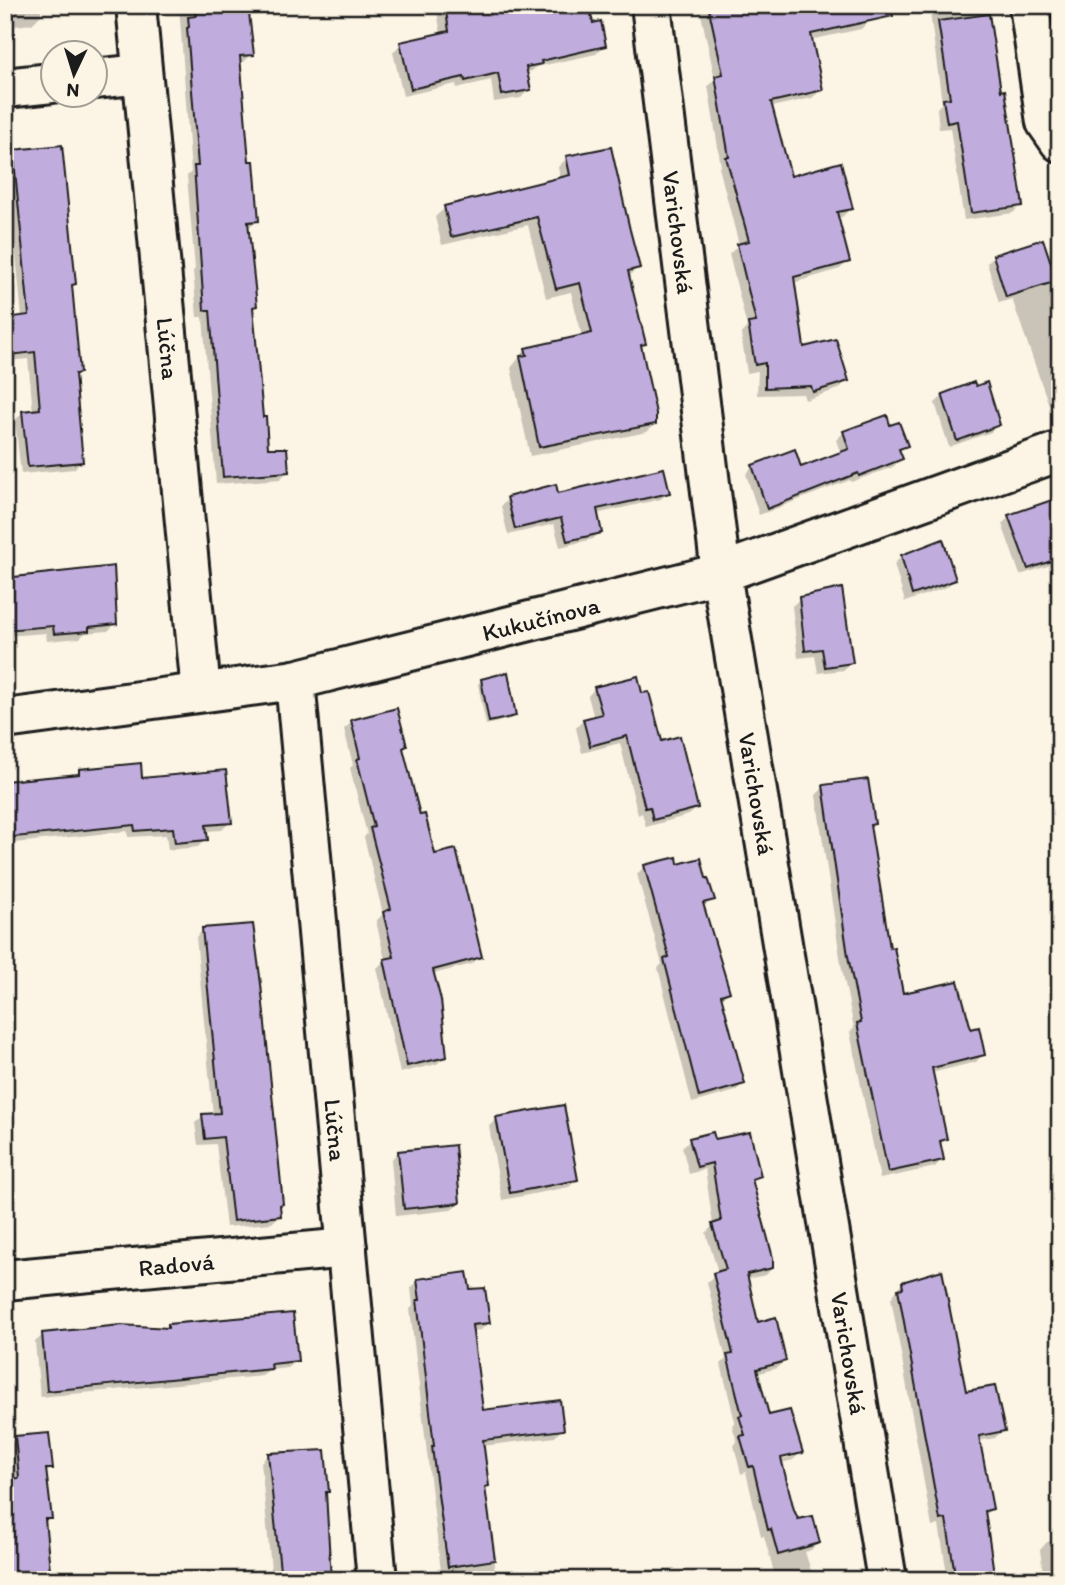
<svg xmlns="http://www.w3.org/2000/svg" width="1065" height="1585" viewBox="0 0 1065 1585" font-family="Itim,sans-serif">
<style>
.shadow{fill:#0003;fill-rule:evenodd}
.building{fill:#c1addd;stroke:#1c1c1c;stroke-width:2}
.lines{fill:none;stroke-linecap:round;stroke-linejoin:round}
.minor-casing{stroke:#1c1c1c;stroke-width:44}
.path{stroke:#1c1c1c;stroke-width:4.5;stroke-dasharray:5 5;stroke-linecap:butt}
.minor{stroke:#fcf5e5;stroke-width:38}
.labels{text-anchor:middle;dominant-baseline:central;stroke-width:5;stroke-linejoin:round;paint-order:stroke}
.street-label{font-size:24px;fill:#1c1c1c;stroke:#fcf5e5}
</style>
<rect width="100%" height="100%" fill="#fcf5e5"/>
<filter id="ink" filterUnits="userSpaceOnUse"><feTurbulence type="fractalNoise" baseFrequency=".0143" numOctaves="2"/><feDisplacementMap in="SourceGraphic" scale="14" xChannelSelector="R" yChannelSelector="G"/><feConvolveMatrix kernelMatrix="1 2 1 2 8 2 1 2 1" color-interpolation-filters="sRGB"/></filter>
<g filter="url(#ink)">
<!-- shadow -->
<g class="shadow">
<path d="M5,5h51l-15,3v7l-9,9 -27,3z"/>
<path d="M179,5h67l6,49 -8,8h-5l9,101 10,58 -11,7 8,78 -3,3 10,110 5,31 20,22 -7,7 -64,5 -13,-167h-6l-4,-46 2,-2 -8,-93 4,-4z"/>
<path d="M436,5h154l4,19 11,21 -9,9 -60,13 -4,4 -7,2 4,16 -8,9 -27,4 -3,-22 -34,8 -1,-4 -53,12 -10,-44 8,-8 40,-9z"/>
<path d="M699,5h168l3,15 -9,9 -51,11 11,50 -9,8 -41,9 19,71 61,30 -9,9 -5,1 11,43 -8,8 -47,14 9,66 45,31 -8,9 -34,11 -2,-6 -46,1 1,-24 -11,2 -6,-39 6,-7 -18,-73 10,-9 -20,-78 2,-1 -13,-80 7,-7z"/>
<path d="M929,5h58l12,88 22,112 -8,8 -49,7 -14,-92 -11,1 -2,-21 5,-5z"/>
<path d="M14,152l60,132 -4,3 9,86 -5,5 7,83 -7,8 -53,5 -6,-54 8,-7 10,-1 -5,-53 -23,2v-40l17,-3 -15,-159z"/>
<path d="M567,158l71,109 -10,11 16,66 -4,4 16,75 -9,9 -117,24 -19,-88 15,-19 56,-12 -11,-45 -25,6 -18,-73 -86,20 -7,-28 10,-9 115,-28 -2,-13z"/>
<path d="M1042,241l16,49h2v117l-9,4 -39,-112 -13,4 -12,-40 7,-7z"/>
<path d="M975,388l23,36 -7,8 -42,15 -14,-44 8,-7z"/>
<path d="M889,427l17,18 -8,8 3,6 -8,8 -42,15 -1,-2 -91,35 -13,-41 7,-8 47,3 41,-15 -5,-14 8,-8z"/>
<path d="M668,492l-7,7 -65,15 4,18 -7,7 -33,8 -6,-23 -46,11 -7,-29 7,-7z"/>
<path d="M1009,517l51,9v36l-40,13 -18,-51z"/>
<path d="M902,556l52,23 -7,8 -42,15 -11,-38z"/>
<path d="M5,579l111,44 -8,8 -23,2 -5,5 -33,3 -1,-8 -41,3z"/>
<path d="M800,599l51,63 -7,8 -26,3 -3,-17 -17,2 -6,-52z"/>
<path d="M482,680l32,36 -4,3 -24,6 -8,-41z"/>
<path d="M595,688l46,7 20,48 36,65 -8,7 -43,12 -4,-14 -4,2 -18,-72 -38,10 -6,-25 7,-8 11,-2 -6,-22z"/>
<path d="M352,722l49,27 18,68 15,40 46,99 -8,8 -39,10 12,82 -8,8 -37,9 -23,-105 8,-8 -9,-39 7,-7 -19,-77 3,-3 -17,-66 3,-3 -9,-36z"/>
<path d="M80,770l61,10 89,42 -8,8 -17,1 1,8 -8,8 -30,3 -2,-15 -38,2 -1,-6 -122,13v-62l69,-6z"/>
<path d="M824,787l50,37 -5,4 19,122 14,45 67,37 14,22 -7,8 -45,11 15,66 -7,6 3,14 -7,8 -55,12 -30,-147 4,-4 -13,-64 -25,-169z"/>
<path d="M645,866h32l36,33 -11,9 26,84 -7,8 22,83 -7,8 -44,12 -34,-135 4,-4 -25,-90z"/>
<path d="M203,930l75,277 1,9 -7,7 -46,4 -10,-83 -18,1 -3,-22 8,-7 10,-1 -17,-178z"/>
<path d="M497,1119l80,61 -8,7 -67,13 -13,-74z"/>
<path d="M5,1137l10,102 -10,8z"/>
<path d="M690,1140l24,2 45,34 -8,8 22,83 -7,8 -20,4 10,45 28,36 -7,8 -21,6 12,43 33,35 -8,8 -12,3 11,48 5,10 21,22 -7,7 -6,2 9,28h-38l-12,-44h-3l-15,-64 -5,2 -7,-29 3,-3 -5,-17 3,-3 -14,-58 5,-5 -19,-77 11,-10 -12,-39 7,-8 -8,-56 -16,5 -7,-27zM794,1453v4l-21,5v-3z"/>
<path d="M398,1152l61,51 -8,7 -55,6 -5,-56z"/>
<path d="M418,1281l50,10 20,32 -7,7 -10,1 10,81 81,17 -7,8 -73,9 5,40 -3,3 12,91h-54l-32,-271 3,-3 -2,-18z"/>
<path d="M902,1283l63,110 38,37 -8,8 -17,3 13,68 -7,7 10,64h-46l-9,-55 -7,2 -41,-229z"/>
<path d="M168,1326l128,34 -8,8 -20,2 -6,6 -222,21 -5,-55 8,-7 121,-5z"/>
<path d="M16,1438l35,30 -6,6 5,44 -6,6 -32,-44 -3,-35z"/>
<path d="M268,1455l60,36 -4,3 8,86h-60l-11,-118z"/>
<path d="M1060,1540v40h-16l-4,-30 7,-8z"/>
</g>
<!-- building -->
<g class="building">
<path d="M194,5h54l6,50 -14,1 9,105h5l5,60 -11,1 9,84 -4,1 10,110h3l2,31h19l2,24 -66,5 -13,-167h-6l-10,-144h4l-11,-138 2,-1 -1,-10 8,-1z"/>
<path d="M445,5h144l4,18 8,-2 5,25 -65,15 1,3 -16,3 5,23 -29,5 -4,-22 -33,8 -1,-4 -53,12 -11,-47 49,-11z"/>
<path d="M708,5h184l1,11 -82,18 12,56 -52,12 20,74 50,-14 12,47 -16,3 13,50 -56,15 10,70 32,-8 13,42 -36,11 -2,-6 -46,2v-25l-10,2 -7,-42 8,-1 -19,-78 12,-3 -23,-84h3l-14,-81 8,-2z"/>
<path d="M989,14l12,77 4,-1 18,116 -52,7 -14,-92 -10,2 -4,-24 7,-1 -12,-77z"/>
<path d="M62,145l14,139 -4,1 8,88 -5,1 8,88 -55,5 -6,-56 18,-2 -5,-57 -25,3 -4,-37 23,-3 -16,-165z"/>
<path d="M611,147l19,83 10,38 -12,3 18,73 -5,1 15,68v11l-117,23 -19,-91 7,-1 -2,-7 67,-15 -12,-50 -24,6 -19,-72 -86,20 -7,-31 126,-31 -4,-19z"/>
<path d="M1043,239l14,42 -51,16 -13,-42z"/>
<path d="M974,382l2,4 11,-4 13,43 -43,16 -15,-47z"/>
<path d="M887,415l3,10 9,-3 9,24 -9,3 4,10 -44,17 -1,-3 -91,36 -15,-44 43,-16 6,18 48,-18 -6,-18z"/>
<path d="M664,468l6,25 -73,16 5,24 -35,8 -6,-23 -46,11 -8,-32 49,-13 2,9z"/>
<path d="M1052,500l8,21v37l-32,11 -20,-54z"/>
<path d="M943,539l13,41 -44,15 -11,-40z"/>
<path d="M114,566l3,58 -28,3v4l-35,3 -1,-8 -48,4v-52z"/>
<path d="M842,588l11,75 -28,4 -3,-18 -17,2 -6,-54z"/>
<path d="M508,672l8,44 -27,6 -8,-43z"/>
<path d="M638,676l4,17 7,-1 13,49 18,-5 18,72 -45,12 -3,-13 -5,1 -18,-72 -37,10 -7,-27 19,-5 -8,-27z"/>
<path d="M397,708l10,38 -4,2 17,67 5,-1 10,40 21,-5 26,108 -49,13 8,30 6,57 -40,9 -23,-107 10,-2 -11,-45 8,-3 -21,-81 4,-1 -17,-68 3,-1 -9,-38z"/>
<path d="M141,763l1,15 84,-8 6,53 -26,2 2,15 -33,3 -2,-15 -38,3 -1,-6 -129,13v-57l74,-7v-5z"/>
<path d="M868,779l7,45 -5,1 20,123 4,-1 9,46 55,-12 13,48 8,-2 6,28 -53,13 15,71 -7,2 4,19 -56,12 -31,-149 4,-1 -13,-66 -25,-171z"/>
<path d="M677,857l1,7 23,-6 5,20h2l7,22 -12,3 27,89 -9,3 24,89 -46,13 -35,-138 5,-2 -25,-92z"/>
<path d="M253,924l8,60 22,220 -3,1 1,11 -48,5 -10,-84 -18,2 -3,-25 18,-1 -18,-185z"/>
<path d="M564,1105l14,75 -68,13 -14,-76z"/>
<path d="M713,1132l2,7 35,-7 11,44 -9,3 21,79v10l-26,6 11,48 18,-5 10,44 -29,8 12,46 21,-5 13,43 -22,5 13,52 4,9 15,-3 7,27 -42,12 -7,-26 -3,1 -15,-64 -4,1 -9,-31 5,-1 -6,-19 3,-1 -15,-60 6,-1 -20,-81 13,-4 -14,-45 9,-3 -9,-58 -15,4 -8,-29z"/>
<path d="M455,1145l5,58 -56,6 -6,-58z"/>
<path d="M942,1270l24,121 29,-5 10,45 -26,5 14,73 -8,2 10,69h-39l-10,-61 -6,1 -42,-231 5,-1 -1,-6z"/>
<path d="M467,1272l3,17 15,-1 5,35 -18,2 11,85 77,-10 4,30 -81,10 6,46 -4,1 10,73 -47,7 -13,-95 -3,-26h2l-17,-146h3l-3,-21z"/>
<path d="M293,1313l5,48 -27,3 1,5 -225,22 -5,-58 79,-8 47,3v-4z"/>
<path d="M49,1433l4,36h-7l6,50h-7l6,61h-46v-101l14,-1 -4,-42z"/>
<path d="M325,1450l4,42h-3l5,88h-50l-13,-127z"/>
</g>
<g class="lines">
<!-- minor casing -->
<g class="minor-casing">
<g id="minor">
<path id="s1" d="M136,5l65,687"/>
<path id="s2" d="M651,5l70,568 166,1007"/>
<path d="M1029,5l17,117 14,20"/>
<path d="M94,79l48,-5"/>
<path d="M5,88l47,-5"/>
<path id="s3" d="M295,680l82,900"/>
<path id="s4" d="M5,719l290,-39 426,-107 339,-122"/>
<path id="s5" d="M5,1280l342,-32"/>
</g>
</g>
<!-- path -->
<path class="path" d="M1060,661l-5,1 5,29"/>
<!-- minor -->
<use href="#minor" class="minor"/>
</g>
</g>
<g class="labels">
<!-- street labels -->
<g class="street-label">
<text stroke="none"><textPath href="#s2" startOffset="229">Varichovská</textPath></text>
<text stroke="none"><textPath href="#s1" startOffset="345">Lúčna</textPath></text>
<text stroke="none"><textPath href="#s4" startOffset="546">Kukučínova</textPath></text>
<text stroke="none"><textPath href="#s2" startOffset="796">Varichovská</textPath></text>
<text stroke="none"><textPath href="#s3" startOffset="452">Lúčna</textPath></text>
<text stroke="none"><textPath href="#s5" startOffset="172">Radová</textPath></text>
<text stroke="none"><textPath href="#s2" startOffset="1363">Varichovská</textPath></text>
</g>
</g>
<!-- margin -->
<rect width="1065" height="1585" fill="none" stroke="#fcf5e5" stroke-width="28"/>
<rect x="14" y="14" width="1037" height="1557" fill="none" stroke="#1c1c1c" stroke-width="2.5" filter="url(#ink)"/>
<!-- north arrow -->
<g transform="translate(74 74) rotate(184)"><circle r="33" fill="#fcf5e5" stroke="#a29e95" stroke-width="2"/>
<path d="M0-5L12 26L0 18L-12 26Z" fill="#1c1c1c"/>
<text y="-10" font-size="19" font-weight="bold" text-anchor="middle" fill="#1c1c1c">N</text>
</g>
</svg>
